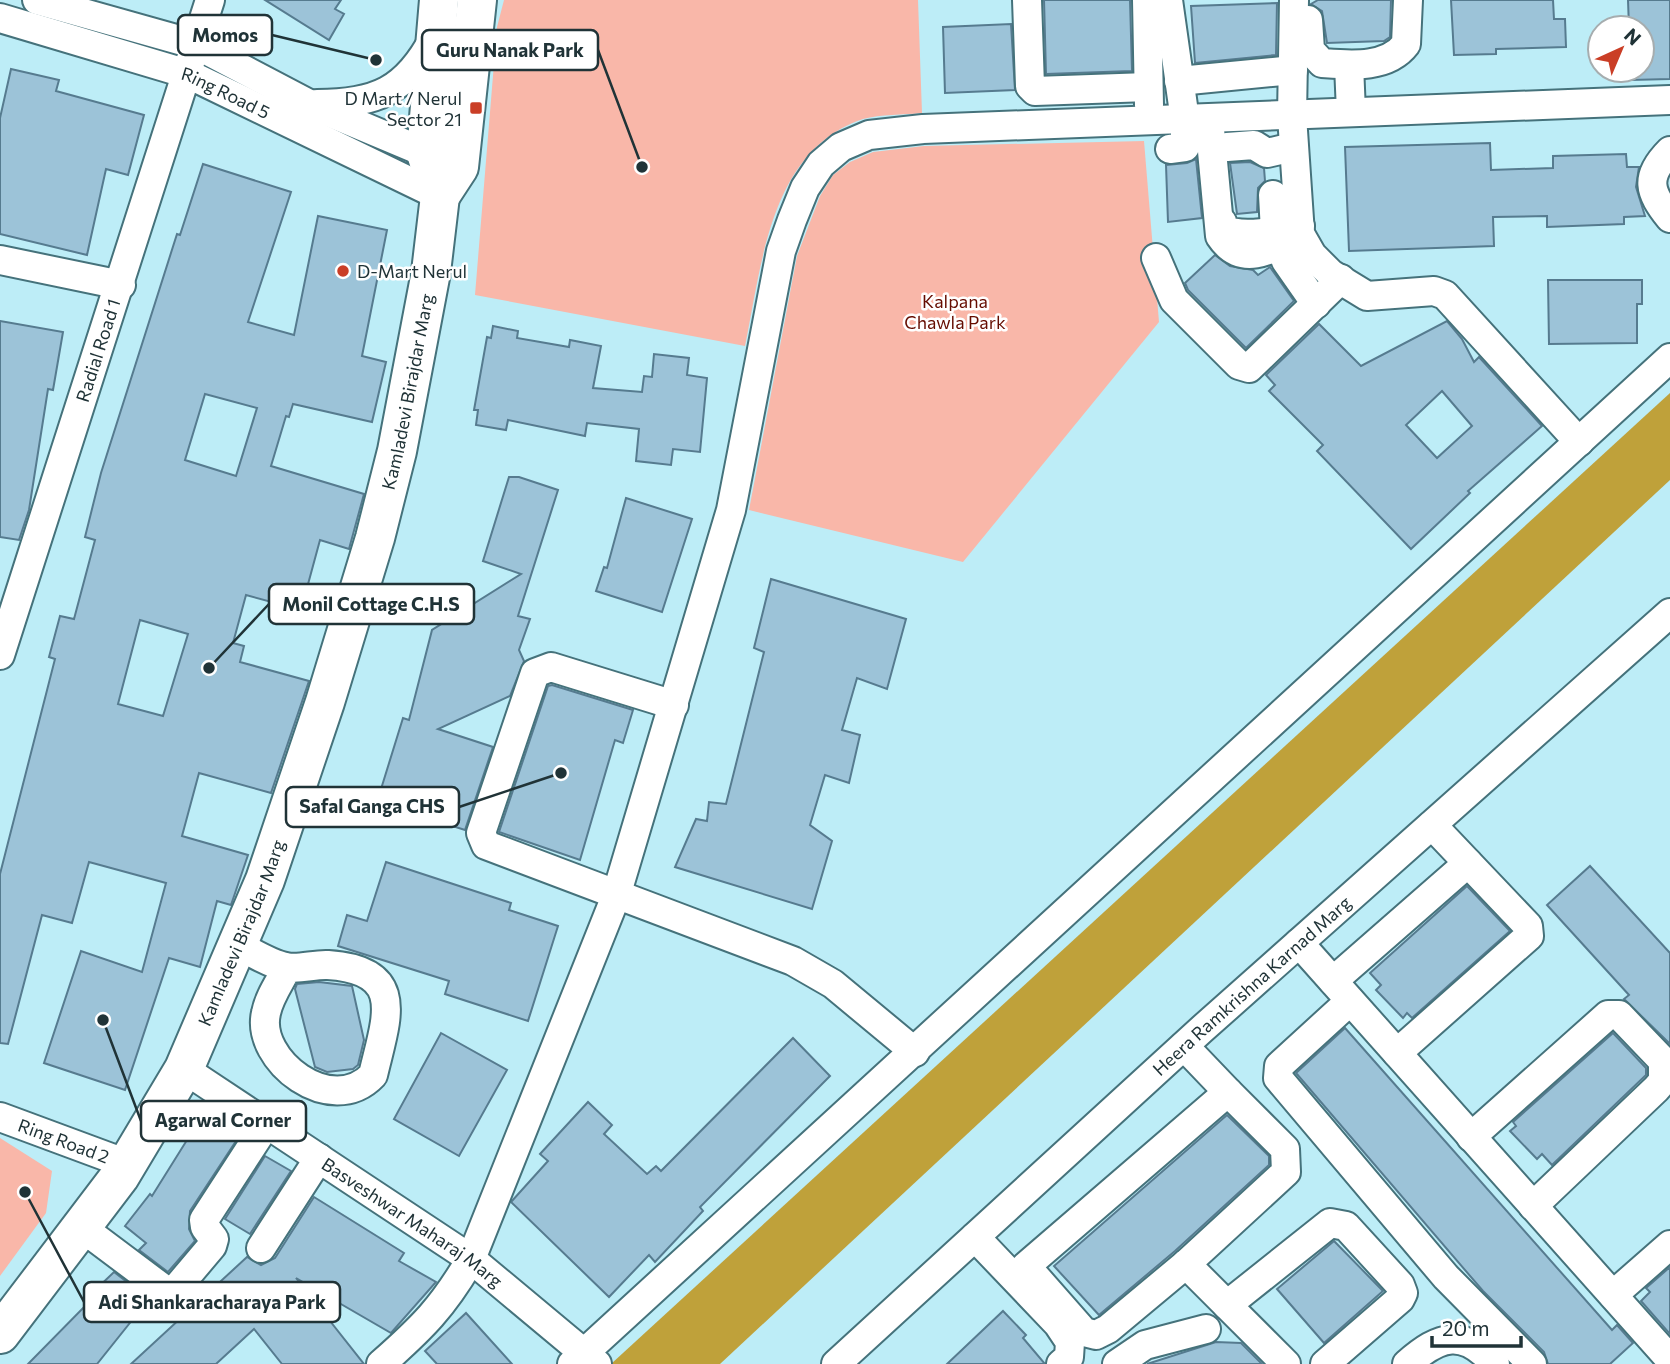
<svg xmlns="http://www.w3.org/2000/svg" width="1670" height="1364" viewBox="0 0 1670 1364" font-family="Commissioner,sans-serif">
<style>
.green{fill:#f9b7a9}
.water{fill:#bfa13a}
.building{fill:#9cc3d8;stroke:#567b8f;stroke-width:2;fill-rule:evenodd}
.lines{fill:none;stroke-linecap:round;stroke-linejoin:round}
.street-casing{stroke:#45727b;stroke-width:32}
.secondary-casing{stroke:#45727b;stroke-width:42}
.street{stroke:#fff;stroke-width:28}
.secondary{stroke:#fff;stroke-width:38}
.poi-dot{fill:#ca3e26;stroke:#fff;stroke-width:2.5}
.labels{text-anchor:middle;dominant-baseline:central;stroke-width:5;stroke-linejoin:round;paint-order:stroke}
.street-label{font-size:18px;fill:#203337;stroke:#fff}
.poi-label{font-size:18px;fill:#203337;stroke:#fff;text-anchor:end}
.park-label{font-size:18px;fill:#650c00;stroke:#fff}
.leader{fill:none;stroke:#203337;stroke-width:2.5}
.callout-dot{fill:#203337;stroke:#fff;stroke-width:2.5}
.callout{fill:#fff;stroke:#203337;stroke-width:2.5}
.callout-label{font-size:19px;text-anchor:middle;font-weight:bold;fill:#203337}
</style>
<rect width="100%" height="100%" fill="#bdedf7"/>
<!-- green -->
<g class="green">
<path d="M504,0h414l4,113c-19,2 -41,1 -59,6 -93,31 -101,145 -118,227l-270,-51 22,-268z"/>
<path d="M1144,141l15,181 -196,240 -214,-52 48,-254 23,-60 13,-21 17,-13 23,-10 51,-6z"/>
<path d="M0,1138l52,33 -6,42 -46,63z"/>
</g>
<!-- water -->
<path class="water" d="M1670,393v87l-950,884h-109z"/>
<!-- building -->
<g class="building">
<path d="M265,0h76l-6,9 9,5 -15,26z"/>
<path d="M1044,0h86l2,71 -86,3z"/>
<path d="M1318,0h73l-1,37 -6,4 -57,2 -5,-32 -11,-7z"/>
<path d="M1451,0h102l1,19h11l1,28 -70,2v5l-42,1z"/>
<path d="M1628,0h42v79l-39,1 -1,-10h12v-42h-13z"/>
<path d="M1277,3l-1,52 -81,8 -4,-57z"/>
<path d="M1011,24l4,66 -70,3 -2,-66z"/>
<path d="M11,69l48,11 -3,11 88,24 -16,60 -22,-6 -19,86 -87,-21v-116z"/>
<path d="M1490,143l1,27 62,-2v-12l73,-2 1,13h12l-3,20 9,29 -21,1v7l-77,3v-11l-54,1 1,29 -145,5 -4,-104z"/>
<path d="M1196,159l6,59 -34,4 -2,-57 21,-2z"/>
<path d="M1250,162l14,6 1,13 -7,7 -1,24 -20,2 -7,-51z"/>
<path d="M203,164l88,28 -43,130 46,13 24,-119 69,14 -25,126 24,6 -14,60 -79,-18 -4,13 -3,-1 -15,50 93,28 -15,55 -29,-9 -19,70 -55,-15 -13,48 11,3 -4,16 69,19 -38,112 -72,-20 -17,63 66,19 -17,50 -14,-4 -17,66 -31,-9 -44,132 -81,-27 37,-112 61,21 24,-89 -77,-21 -17,61 -30,-8 -34,129 -8,-1v-169l55,-215 -6,-2 11,-41 14,3 21,-79 -10,-3 16,-64 76,-239 3,1zM205,394l52,14 -21,68 -51,-16zM140,620l48,14 -25,82 -45,-12z"/>
<path d="M1215,255l15,11 23,4 5,5 12,-8 24,34 -48,47 -58,-58 -3,-7z"/>
<path d="M1548,280h94v24h-5v39l-88,1z"/>
<path d="M0,321l63,11 -10,58 -5,-1 -19,121 -10,30 -19,-3z"/>
<path d="M1447,321l15,18 12,23 5,-5 63,69 -74,65 2,2 -59,56 -94,-98 6,-6 -54,-54 6,-6 -9,-10 53,-51 42,42zM1442,391l30,35 -35,32 -31,-33z"/>
<path d="M493,326l25,5 -1,7 52,9 1,-7 31,6 -8,42 49,4 2,-16 8,1 2,-23 35,4 -2,17 20,3 -7,74 -27,-3 -2,16 -35,-4 3,-32 -52,-6 -2,13 -77,-16 -2,10 -30,-5 2,-15h-4l13,-73 4,1z"/>
<path d="M509,477h10l39,13 -40,126 12,3 -11,31 5,11 -14,35 -72,33 55,18 -28,83 -88,-28 26,-84 6,2 23,-90 89,-56 -38,-13z"/>
<path d="M626,498l66,21 -30,93 -66,-21 8,-24 3,1z"/>
<path d="M771,579l135,40 -19,70 -30,-11 -15,52 18,5 -11,48 -24,-8 -15,50 22,16 -20,68 -137,-42 21,-48 11,2 2,-19 17,2 38,-152 -10,-4z"/>
<path d="M552,685l81,25 -10,33 -8,-3 -35,120 -81,-28 49,-146z"/>
<path d="M386,862l125,41 -2,7 49,16 -30,95 -83,-27 4,-13 -111,-35 9,-31 20,6z"/>
<path d="M1590,866l80,87v91l-46,-45 5,-4 -82,-90z"/>
<path d="M1467,886l43,45 -98,87 -5,-5 -4,5 -27,-28 5,-5 -11,-12z"/>
<path d="M319,982l33,4 12,54 -6,25 -5,4 -26,3 -12,-5 -20,-78 2,-5z"/>
<path d="M1345,1028l267,302 5,-5 16,18 -23,21h-62l-4,-12 -61,-61 -187,-218z"/>
<path d="M441,1033l66,37 -48,86 -65,-37z"/>
<path d="M1613,1033l33,35v7l-94,90 -10,-11 -5,5 -27,-28 6,-5 -3,-4z"/>
<path d="M793,1038l37,38 -130,131 3,4 -48,51 -6,-7 -40,42 -98,-95 37,-41 -8,-7 48,-52 24,23 -8,9 43,40 9,-8 5,5z"/>
<path d="M1227,1115l42,41v9l-94,86 -76,64 -45,-49z"/>
<path d="M220,1130l16,11 -46,70 -1,18 6,12 -27,31 -29,-22 7,-7 -21,-17 25,-32 2,2 35,-56z"/>
<path d="M265,1156l26,15 -41,63 -25,-15z"/>
<path d="M314,1197l90,56 -5,8 37,21 -45,51 -95,-55 68,86h-82l-28,-35 -38,35h-85l116,-107 14,8 14,-7z"/>
<path d="M1334,1241l49,50 -59,52 -47,-54z"/>
<path d="M1670,1267v67l-29,-33 9,-9 -4,-4z"/>
<path d="M114,1272l35,27 -52,65h-69l66,-67 -3,-3z"/>
<path d="M1003,1311l23,24 -3,3 22,26h-98z"/>
<path d="M466,1313l46,51h-75l-12,-13z"/>
<path d="M1216,1342l25,1 21,21h-115z"/>
</g>
<g class="lines">
<!-- street casing -->
<g class="street-casing">
<g id="street">
<path d="M37,0l160,45 110,58 136,57"/>
<path d="M1027,0l3,86 5,5 113,-4"/>
<path d="M1147,0l2,105"/>
<path d="M1168,0l17,120v27l-15,2"/>
<path d="M1294,0l-2,116 8,118 12,21 19,19 36,22 67,-5 11,4 134,147"/>
<path id="s1" d="M0,18l188,56 252,122"/>
<path d="M1308,20l2,30 12,13c28,2 65,6 84,-19l2,-44"/>
<path d="M1349,65l2,47"/>
<path d="M1179,81l114,-11"/>
<path d="M317,104c59,0 89,-13 117,-66"/>
<path d="M1209,119l11,117c22,33 53,13 80,-2"/>
<path d="M1227,147l27,-2 13,8 26,-6"/>
<path d="M1670,151c-26,26 -21,41 0,67"/>
<path d="M1273,195l2,36"/>
<path d="M1222,222v7c21,10 56,2 78,-3"/>
<path d="M1280,245l6,16 30,43"/>
<path d="M1156,258l18,42 65,65 10,3 92,-89"/>
<path d="M0,260l121,25"/>
<path id="s2" d="M0,655l210,-655"/>
<path d="M674,705l-123,-38 -16,6 -54,160 5,12 307,116 40,23 82,68"/>
<path d="M1299,943l368,413"/>
<path d="M237,945c15,7 33,19 49,22 12,3 29,-3 42,-2 80,5 58,54 45,110 -42,44 -118,-15 -107,-62 3,-16 14,-31 21,-45"/>
<path d="M1333,981l135,-118"/>
<path d="M1350,1001l-71,65 -1,12 168,199 86,87"/>
<path d="M1184,1046l44,46"/>
<path d="M1397,1053l132,-117 -1,-10 -96,-101"/>
<path id="s3" d="M184,1069l287,190 126,105"/>
<path d="M1228,1092l57,57 1,23 -100,92 -78,65 -12,6 -12,-3 -58,-66z"/>
<path id="s4" d="M0,1117l127,47"/>
<path d="M1471,1137l137,-122h11l44,46v20l-7,8 -123,117"/>
<path d="M81,1227l88,66 5,-2 38,-45 2,-7 -9,-12 -1,-7 63,-97"/>
<path d="M975,1237l83,87 12,18 -1,15 -8,7"/>
<path d="M261,1248l58,-90"/>
<path d="M1186,1264l100,100"/>
<path d="M1613,1295l57,-50"/>
<path d="M1227,1305l103,-82 16,3 54,59 3,8 -3,6 -75,65"/>
<path d="M381,1364c42,-37 62,-57 90,-105l145,-363 115,-386 50,-259 11,-31 13,-32 16,-24 20,-17 28,-12 54,-6 747,-29"/>
<path d="M572,1364l1098,-1006"/>
<path id="s5" d="M836,1364l365,-334 469,-417"/>
<path d="M1117,1364l28,-19 61,-16"/>
<path d="M1407,1364c33,-29 56,-36 88,0"/>
</g>
</g>
<!-- secondary casing -->
<g class="secondary-casing">
<g id="secondary">
<path d="M440,196l19,-29 18,-167"/>
<path id="s6" d="M0,1334l120,-158 64,-107 81,-189 60,-178 50,-164 22,-87 34,-179 9,-76 -14,-43 13,-153"/>
</g>
</g>
<!-- street -->
<use href="#street" class="street"/>
<!-- secondary -->
<use href="#secondary" class="secondary"/>
</g>
<!-- markers -->
<g class="poi-dot">
<rect x="469" y="101" width="14" height="14" rx="3.5"/>
<circle cx="343" cy="271" r="7"/>
</g>
<g class="labels">
<!-- street labels -->
<g class="street-label">
<text stroke="none"><textPath href="#s1" startOffset="238">Ring Road 5</textPath></text>
<text stroke="none"><textPath href="#s2" startOffset="320">Radial Road 1</textPath></text>
<text stroke="none"><textPath href="#s6" startOffset="1038">Kamladevi Birajdar Marg</textPath></text>
<text stroke="none"><textPath href="#s6" startOffset="471">Kamladevi Birajdar Marg</textPath></text>
<text stroke="none"><textPath href="#s5" startOffset="562">Heera Ramkrishna Karnad Marg</textPath></text>
<text stroke="none"><textPath href="#s4" startOffset="68">Ring Road 2</textPath></text>
<text stroke="none"><textPath href="#s3" startOffset="275">Basveshwar Maharaj Marg</textPath></text>
</g>
<!-- poi labels -->
<g class="poi-label">
<text x="462" y="98">D Mart / Nerul<tspan x="462" dy="21">Sector 21</tspan></text>
<text x="357" y="271" text-anchor="start">D-Mart Nerul</text>
</g>
<!-- park labels -->
<g class="park-label">
<text x="955" y="301">Kalpana<tspan x="955" dy="21">Chawla Park</tspan></text>
</g>
</g>
<!-- callouts -->
<path class="leader" d="M376 60L272 35M642 167L598 50M209 668L269 604M561 773L459 807M103 1020L141 1121M25 1192L84 1302"/>
<g class="callout-dot">
<circle cx="376" cy="60" r="7"/>
<circle cx="642" cy="167" r="7"/>
<circle cx="209" cy="668" r="7"/>
<circle cx="561" cy="773" r="7"/>
<circle cx="103" cy="1020" r="7"/>
<circle cx="25" cy="1192" r="7"/>
</g>
<g class="callout">
<rect x="178" y="15" width="94" height="40" rx="7"/>
<rect x="422" y="30" width="176" height="40" rx="7"/>
<rect x="269" y="584" width="205" height="40" rx="7"/>
<rect x="286" y="787" width="173" height="40" rx="7"/>
<rect x="141" y="1101" width="165" height="40" rx="7"/>
<rect x="84" y="1282" width="256" height="40" rx="7"/>
</g>
<g class="callout-label">
<text x="225" y="42">Momos</text>
<text x="510" y="57">Guru Nanak Park</text>
<text x="371" y="611">Monil Cottage C.H.S</text>
<text x="372" y="813">Safal Ganga CHS</text>
<text x="223" y="1127">Agarwal Corner</text>
<text x="212" y="1309">Adi Shankaracharaya Park</text>
</g>
<!-- north arrow -->
<g transform="translate(1621 49) rotate(44)"><circle r="33" fill="#ffffff" stroke="#a6adaf" stroke-width="2"/>
<path d="M0-5L12 26L0 18L-12 26Z" fill="#ca3e26"/>
<text y="-10" font-size="19" font-weight="bold" text-anchor="middle" fill="#203337">N</text>
</g>
<!-- scale -->
<path d="M1432 1336v10h89v-10" fill="none" stroke="#203337" stroke-width="3.5"/>
<text x="1442" y="1336" font-size="21" fill="#203337" stroke="#ffffff" stroke-width="5" paint-order="stroke">20 m</text>
</svg>
